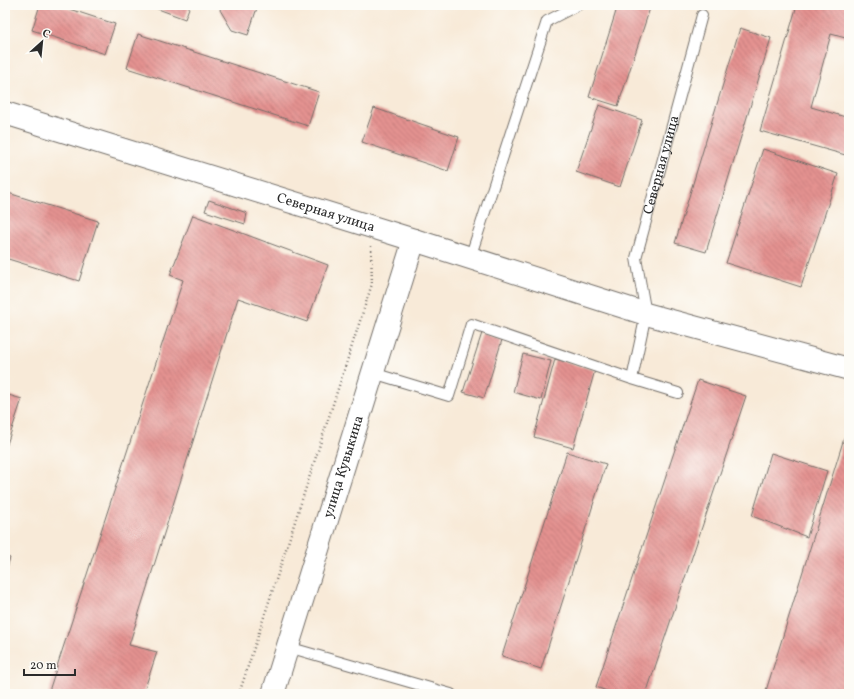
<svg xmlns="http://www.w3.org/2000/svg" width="854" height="699" viewBox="0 0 854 699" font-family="Vollkorn,serif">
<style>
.building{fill:url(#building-back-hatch)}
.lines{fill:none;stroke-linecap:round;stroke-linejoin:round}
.service-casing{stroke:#736e68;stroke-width:12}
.tertiary-casing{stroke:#736e68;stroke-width:24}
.secondary-casing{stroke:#736e68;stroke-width:24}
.path{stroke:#736e68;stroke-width:2.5;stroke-dasharray:1 3;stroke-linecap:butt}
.service{stroke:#fff;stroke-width:10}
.tertiary{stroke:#fff;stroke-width:22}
.secondary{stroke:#fff;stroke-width:22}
.labels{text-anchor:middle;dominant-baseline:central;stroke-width:3.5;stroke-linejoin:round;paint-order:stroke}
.street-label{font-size:14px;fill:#2b2b2b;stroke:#fdfcf7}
</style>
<defs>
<pattern id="building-back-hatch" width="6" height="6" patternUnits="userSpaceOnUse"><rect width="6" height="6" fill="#e49290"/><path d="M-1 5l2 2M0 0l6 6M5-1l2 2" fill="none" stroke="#b97776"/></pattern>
</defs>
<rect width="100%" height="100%" fill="#fdfcf7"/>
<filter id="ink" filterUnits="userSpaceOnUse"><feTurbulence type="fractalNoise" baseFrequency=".025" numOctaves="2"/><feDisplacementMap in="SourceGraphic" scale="8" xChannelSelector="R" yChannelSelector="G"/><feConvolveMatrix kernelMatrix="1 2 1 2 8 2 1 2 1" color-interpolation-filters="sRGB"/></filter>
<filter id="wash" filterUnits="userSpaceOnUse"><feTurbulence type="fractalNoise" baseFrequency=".012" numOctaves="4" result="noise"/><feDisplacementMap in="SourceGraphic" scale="16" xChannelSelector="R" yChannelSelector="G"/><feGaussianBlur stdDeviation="0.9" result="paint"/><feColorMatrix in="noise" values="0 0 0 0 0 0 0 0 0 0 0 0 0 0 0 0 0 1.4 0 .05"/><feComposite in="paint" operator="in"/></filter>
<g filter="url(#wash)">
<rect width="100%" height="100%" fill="#f8ead8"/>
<g id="blocks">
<!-- building -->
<g class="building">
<path d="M40,5h17l58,19 -10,30 -73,-24z"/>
<path d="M150,5h40l-5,14 -35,-13z"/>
<path d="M222,5h36l-10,30 -16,-5 -12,-20z"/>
<path d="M618,5h33l-33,101 -29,-9z"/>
<path d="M797,5h52v34l-18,-5 -20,73 38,11v38l-89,-25z"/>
<path d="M740,28l31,10 -65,214 -31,-9z"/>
<path d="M138,34l181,58 -11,34 -181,-58z"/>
<path d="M599,105l43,15 -22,67 -44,-15z"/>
<path d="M374,108l85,29 -11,34 -86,-29z"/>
<path d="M763,149l75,25 -37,113 -75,-24z"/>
<path d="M5,192l93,29 -19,60 -74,-23z"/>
<path d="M209,200l38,13 -2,11 -40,-13z"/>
<path d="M193,215l135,50 -21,57 -69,-24 -109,347 28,7 -14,42h-95l135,-414 -13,-5z"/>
<path d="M482,333l20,7 -18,58 -21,-6z"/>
<path d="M523,354l28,7 -10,39 -28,-8z"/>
<path d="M555,359l40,11 -22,78 -39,-11z"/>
<path d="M698,380l48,16 -100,298h-31l-19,-7z"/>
<path d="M5,394l17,5 -17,51z"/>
<path d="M849,422v272h-84z"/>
<path d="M567,452l39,12 -65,205 -39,-13z"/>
<path d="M771,453l56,18 -20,66 -55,-21z"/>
<path d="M5,556l5,2 -5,16z"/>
</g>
</g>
</g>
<g filter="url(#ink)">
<use href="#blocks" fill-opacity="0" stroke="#736e68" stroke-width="1"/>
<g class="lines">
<!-- service casing -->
<g class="service-casing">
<g id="service">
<path d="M470,258l77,-237 31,-16"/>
<path d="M373,373l76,23 22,-72 161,55 46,14"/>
<path id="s1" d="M632,379l14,-65 -10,-56 66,-243"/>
<path d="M288,647l163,47"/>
</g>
</g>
<!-- tertiary casing -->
<g class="tertiary-casing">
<g id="tertiary">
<path id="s2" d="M273,694l141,-454"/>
</g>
</g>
<!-- secondary casing -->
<g class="secondary-casing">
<g id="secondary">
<path id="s3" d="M5,113l409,127 232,74 203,55"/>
</g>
</g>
<!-- path -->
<path class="path" d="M239,694l133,-410 -1,-38"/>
<!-- service -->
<use href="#service" class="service"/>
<!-- tertiary -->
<use href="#tertiary" class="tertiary"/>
<!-- secondary -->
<use href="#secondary" class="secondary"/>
</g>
</g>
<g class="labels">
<!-- street labels -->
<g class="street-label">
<text stroke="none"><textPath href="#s1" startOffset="220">Северная улица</textPath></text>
<text stroke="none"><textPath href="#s3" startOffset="336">Северная улица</textPath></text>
<text stroke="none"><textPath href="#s2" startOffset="238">улица Кувыкина</textPath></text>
</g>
</g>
<!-- margin -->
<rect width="854" height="699" fill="none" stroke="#fdfcf7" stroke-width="20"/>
<!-- north arrow -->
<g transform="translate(42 42) rotate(27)" stroke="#fdfcf7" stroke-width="3" paint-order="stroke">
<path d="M0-3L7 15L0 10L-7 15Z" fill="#2b2b2b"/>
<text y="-6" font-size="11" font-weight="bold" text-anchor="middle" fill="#2b2b2b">С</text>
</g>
<!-- scale -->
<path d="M24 669v6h51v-6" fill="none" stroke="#2b2b2b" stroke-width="2"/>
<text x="30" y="669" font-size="12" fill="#2b2b2b" stroke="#fdfcf7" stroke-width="3" paint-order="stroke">20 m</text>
</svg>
